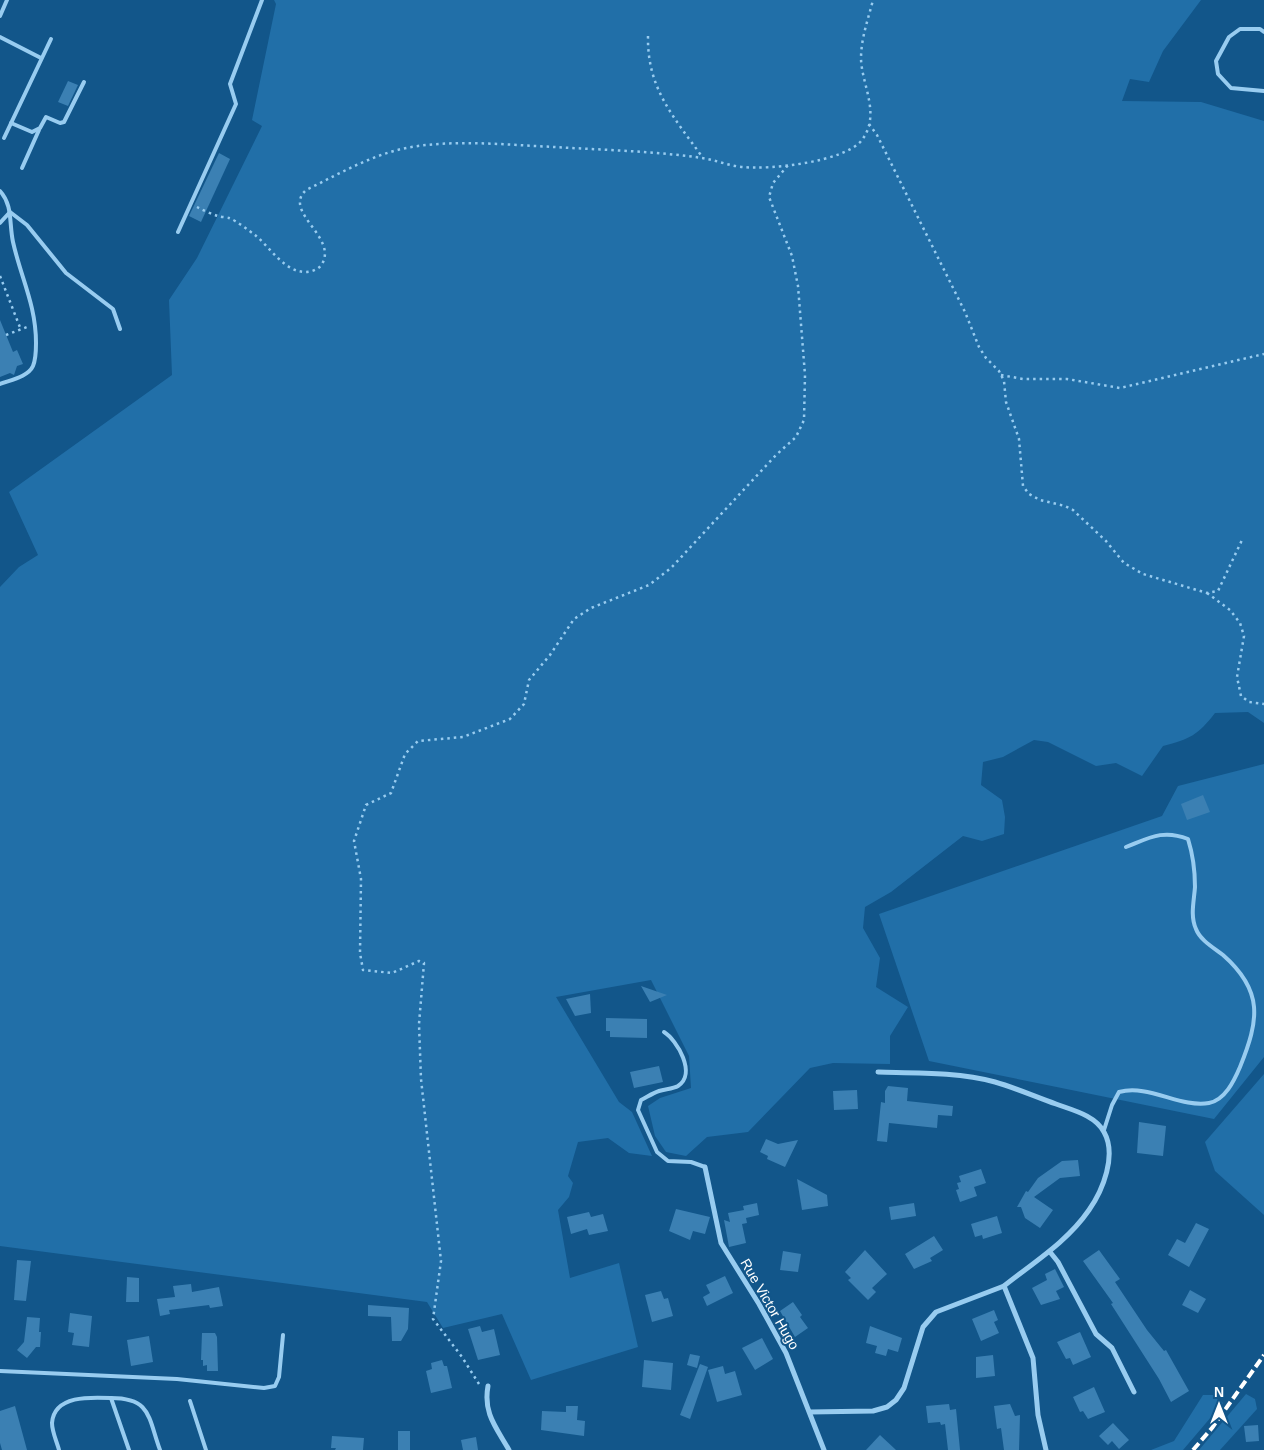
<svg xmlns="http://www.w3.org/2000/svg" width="1264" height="1450" viewBox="0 0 1264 1450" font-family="Helvetica,sans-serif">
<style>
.green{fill:#216fa8}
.building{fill:#3b80b3}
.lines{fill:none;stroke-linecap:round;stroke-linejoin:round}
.path{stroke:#98ccf0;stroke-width:2.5;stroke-dasharray:2.5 4;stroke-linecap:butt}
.service{stroke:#98ccf0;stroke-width:4}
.minor{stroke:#98ccf0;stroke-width:5}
.rail{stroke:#fff;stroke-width:4;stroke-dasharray:9 4;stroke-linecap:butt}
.labels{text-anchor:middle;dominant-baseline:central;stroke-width:4;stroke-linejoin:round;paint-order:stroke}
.street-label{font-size:14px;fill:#fff;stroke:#12568a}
</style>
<rect width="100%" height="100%" fill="#12568a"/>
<!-- green -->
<g class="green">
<path d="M274,0h927l-38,51 -14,31 -19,-3 -8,22 79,1 63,19v602l-16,-11 -33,1c-17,22 -25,26 -52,33l-21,30 -26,-13 -20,3 -48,-24 -14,-2 -31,17 -20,5 -2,23 21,15 3,17 -1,17 -22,7 -19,-5 -72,56 -26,15 -2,21 17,30 -4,29 32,20 -18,29v28l-57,-1 -23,5 -62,64 -41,5 -21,19 -20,-4 -11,-16 -7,-30 12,-8 31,-10 -2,-32 -38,-76 -95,17 63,105 13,10 20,44 -23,-3 -21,-15 -30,4 -10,34 5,7 -4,14 -11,13 12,68 49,-15 19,84 -107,33 -29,-66 -59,14 -16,-26 -427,-56v-659l19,-20 19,-12 -29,-63 163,-117 -3,-75 28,-42 65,-132 -10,-6 24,-116z"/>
<path d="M1264,764v293l-50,62 -285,-58 -50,-147 283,-98 16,-30z"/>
<path d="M1264,1074v141l-49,-44 -10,-29z"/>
<path d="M1246,1394l9,5 2,10 -37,41h-21z"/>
<path d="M1203,1395h10l10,8 -40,47h-32l23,-9z"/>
</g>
<!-- building -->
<g class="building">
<path d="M68,81l10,4 -10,21 -10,-4z"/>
<path d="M219,153l11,6 -29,63 -12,-6z"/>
<path d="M0,320l13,32 4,-2 6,14 -6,2 -3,9 -4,-2 -10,4z"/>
<path d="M1203,795l7,17 -23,8 -6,-16z"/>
<path d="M641,986l26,9 -17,7z"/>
<path d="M590,994l1,19 -16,3 -9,-17z"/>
<path d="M606,1018l41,1v19l-37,-1v-6h-4z"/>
<path d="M659,1066l4,16 -29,6 -4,-16z"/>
<path d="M888,1086l20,2 -1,13 46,5 -1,10 -14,-1 -1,13 -48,-5 -2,19 -10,-1 4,-39 4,1v-12z"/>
<path d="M857,1090l1,19 -24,1 -1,-19z"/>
<path d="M1139,1122l27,4 -3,30 -26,-3z"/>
<path d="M766,1139l12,5 20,-4 -13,27 -18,-8 1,-3 -8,-4z"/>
<path d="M1078,1160l2,16 -20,2 -26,19 19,13 -13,18 -15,-10 -4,-11h-4l9,-16 2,1 10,-14 24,-17z"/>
<path d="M981,1169l5,14 -12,4 3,9 -17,6 -4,-12 3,-1 -2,-6 4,-1 -2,-6z"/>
<path d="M797,1179l30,16 1,11 -26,4z"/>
<path d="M757,1203l2,12 -13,3 1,5 -5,1 4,19 -17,4 -5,-27 6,2 -2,-9 16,-3 -1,-4z"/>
<path d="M914,1203l2,13 -25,4 -2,-13z"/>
<path d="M676,1209l34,8 -5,17 -12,-3 -3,9 -21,-9z"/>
<path d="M589,1212l2,5 12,-3 5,17 -19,4 -2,-6 -16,5 -4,-17z"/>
<path d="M997,1216l5,17 -19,6 -1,-4 -7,2 -4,-13z"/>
<path d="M1196,1223l13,6 -20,38 -21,-12 9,-16 8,4z"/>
<path d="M934,1236l9,14 -13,8 2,3 -18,8 -9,-15z"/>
<path d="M865,1250l22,24 -15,14 4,4 -8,8 -20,-20 3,-2 -6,-6z"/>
<path d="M1099,1250l21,29 -5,3 32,48 17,21 2,-1 23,41 -18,11 -12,-23 -48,-75 2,-1 -30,-42z"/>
<path d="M783,1251l18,3 -3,18 -18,-2z"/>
<path d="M17,1260l14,1 -5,40 -12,-1z"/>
<path d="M1055,1269l9,18 -8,4 4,8 -19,6 -9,-17 15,-8 -2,-6z"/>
<path d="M725,1276l8,17 -26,13 -4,-9 7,-4 -4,-8z"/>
<path d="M127,1277l12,1v24h-13z"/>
<path d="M191,1284l1,8 27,-5 4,19 -13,2 -1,-3 -40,5 1,4 -10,2 -3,-17 18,-2 -2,-11z"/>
<path d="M1190,1290l16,9 -8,14 -16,-8z"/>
<path d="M661,1291l3,8 4,-1 5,18 -21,6 -7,-27z"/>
<path d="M793,1302l9,13 -2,2 8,11 -13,9 -15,-26z"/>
<path d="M368,1305l41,3 -1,21 -7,12h-9l-1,-24 -23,-1z"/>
<path d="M994,1310l4,10 -4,2 5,11 -18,8 -9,-22z"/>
<path d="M70,1313l22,3 -3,31 -17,-2 2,-12 -6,-1z"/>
<path d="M27,1317l13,1 -1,14h2l-1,15h-4l-9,11 -10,-8 7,-8z"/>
<path d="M480,1326l2,6 12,-3 6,26 -22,5 -10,-31z"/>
<path d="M870,1326l32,12 -4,14 -10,-3 -2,7 -11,-3 2,-7 -11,-3z"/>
<path d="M1080,1332l11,25 -18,8 -3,-7 -4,1 -9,-17z"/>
<path d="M202,1333h13l2,4 1,34h-11v-6l-4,1v-6h-2z"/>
<path d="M149,1336l4,26 -22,4 -4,-26z"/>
<path d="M762,1338l11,21 -18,11 -13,-22z"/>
<path d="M690,1354l10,2 -3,12 -10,-3z"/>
<path d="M993,1355l2,21 -19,2v-21z"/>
<path d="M442,1360l2,6h3l5,22 -21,5 -5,-22 6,-2 -1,-6z"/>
<path d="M644,1360l29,3 -2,27 -29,-3z"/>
<path d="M700,1364l8,3 -18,52 -10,-4z"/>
<path d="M723,1366l2,8 10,-3 7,24 -25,7 -9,-32z"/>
<path d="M1094,1387l11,25 -17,7 -5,-8 -3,1 -7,-15z"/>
<path d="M949,1404l1,6 6,-1 4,41h-12l-3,-26 -4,1 -1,-3 -12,1 -2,-17z"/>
<path d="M1010,1404l5,12 5,-1 -1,35h-15l-3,-22 -4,1 -3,-23z"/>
<path d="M15,1406l12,44h-25l-2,-7v-32z"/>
<path d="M566,1406h12l-1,14 8,1 -1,15 -43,-6 1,-19 24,1z"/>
<path d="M1113,1423l16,17 -10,9 -7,-8 -4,4 -9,-9z"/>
<path d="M1258,1425l1,16 -13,1 -2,-16z"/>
<rect x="398" y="1431" width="12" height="19"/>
<path d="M880,1435l16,15h-30z"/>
<path d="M332,1436l32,2 -1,12h-28l1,-2h-5z"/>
<path d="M476,1437l2,13h-15l-2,-10z"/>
</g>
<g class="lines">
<!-- path -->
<g class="path">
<path d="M648,36c-1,53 26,81 55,122"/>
<path d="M869,124l8,11 88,177 14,35 7,11 13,13 5,10 2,21 13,37 4,47 6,8 11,6 25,6 8,4 33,31 18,22 19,11 64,19 11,-2 24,-51"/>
<path d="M197,207c6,3 14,7 21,9 3,1 8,1 11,2 8,3 19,12 26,17 16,13 29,37 51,37 6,0 13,-3 16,-8 16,-27 -40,-52 -16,-74 37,-18 72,-39 112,-44 45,-6 92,-1 137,1 48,3 99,4 147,11 14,2 27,8 41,9 26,3 102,-5 119,-27 19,-26 0,-54 -1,-81 0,-21 7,-39 12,-59"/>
<path d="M0,276l21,54"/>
<path d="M6,335l21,-8"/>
<path d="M1001,375l22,4h44l53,9 144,-34"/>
<path d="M1207,593l23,17 10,13 4,13 -7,41 4,19 8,6 15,2"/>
<path d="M479,1384l-17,-27 -29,-38 8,-58 -20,-182 -2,-55 5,-61 -5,-2 -27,12 -29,-3 -3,-17 1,-74 -7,-38 12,-36 25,-12 14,-39 13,-13 45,-4 47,-18 14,-15 5,-24 21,-25 24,-36 17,-11 58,-23 22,-17 105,-113 20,-18 8,-17 1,-45 -7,-89 -6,-30 -23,-59 4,-14 16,-19"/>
</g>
<!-- service -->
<g class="service">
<path d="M0,16l7,-16"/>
<path d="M1264,32l-4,-3h-20l-11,8 -13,24 2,13 13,14 33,3"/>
<path d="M0,37l41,21"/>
<path d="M11,123l21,9 8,-4 6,-11 14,6 4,-1 20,-40"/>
<path d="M4,138l47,-99"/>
<path d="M22,168l17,-38"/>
<path d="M0,191c13,14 9,33 13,51 8,36 23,63 23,101 0,7 0,16 -3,23 -5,11 -23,14 -33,18"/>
<path d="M0,223l10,-11 17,13 39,48 47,36 7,20"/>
<path d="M178,232l58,-128 -6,-20 32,-84"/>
<path d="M664,1032c13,8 33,42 14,54 -5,3 -13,3 -19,5 -6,2 -12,6 -18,9l-3,10 19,42 11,9 23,1 14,5"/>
<path d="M1104,1130l8,-25 7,-13c30,-8 61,16 90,11 16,-3 25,-22 31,-36 19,-47 24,-76 -17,-112 -9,-7 -23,-15 -27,-26 -6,-13 -2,-28 -1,-42 0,-17 -2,-32 -7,-48 -25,-10 -39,-1 -62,8"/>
<path d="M0,1371l177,8 87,9 11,-2 4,-9 4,-42"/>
<path d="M111,1398c40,0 37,19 49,52"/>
<path d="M190,1401l16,49"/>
<path d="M59,1450c-2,-8 -7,-18 -7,-27 2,-28 39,-26 59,-25l18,52"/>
</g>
<!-- minor -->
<g class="minor">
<path d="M878,1072c37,1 81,0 117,10 21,6 41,15 61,22 16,6 39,11 48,28 13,23 -1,58 -15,78 -22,32 -55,52 -85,76l29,72 5,57 8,35"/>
<path d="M705,1167l16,76 38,61 27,49 38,97"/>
<path d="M1050,1252l8,10 38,72 16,14 22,44"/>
<path d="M488,1386c-5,27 8,41 21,64"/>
<path d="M810,1412l63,-1 14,-4 9,-7 8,-12 19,-61 13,-15 68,-26"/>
</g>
<!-- rail -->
<path class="rail" d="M1193,1450l19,-22 52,-73"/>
</g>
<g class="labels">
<!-- street labels -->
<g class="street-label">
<text transform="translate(770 1304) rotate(60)">Rue Victor Hugo</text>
</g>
</g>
<!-- north arrow -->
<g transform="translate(1219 1405)" stroke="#12568a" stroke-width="4" paint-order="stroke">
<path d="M0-4L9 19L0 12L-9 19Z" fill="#ffffff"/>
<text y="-8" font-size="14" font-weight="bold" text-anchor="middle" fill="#ffffff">N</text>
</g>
</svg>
